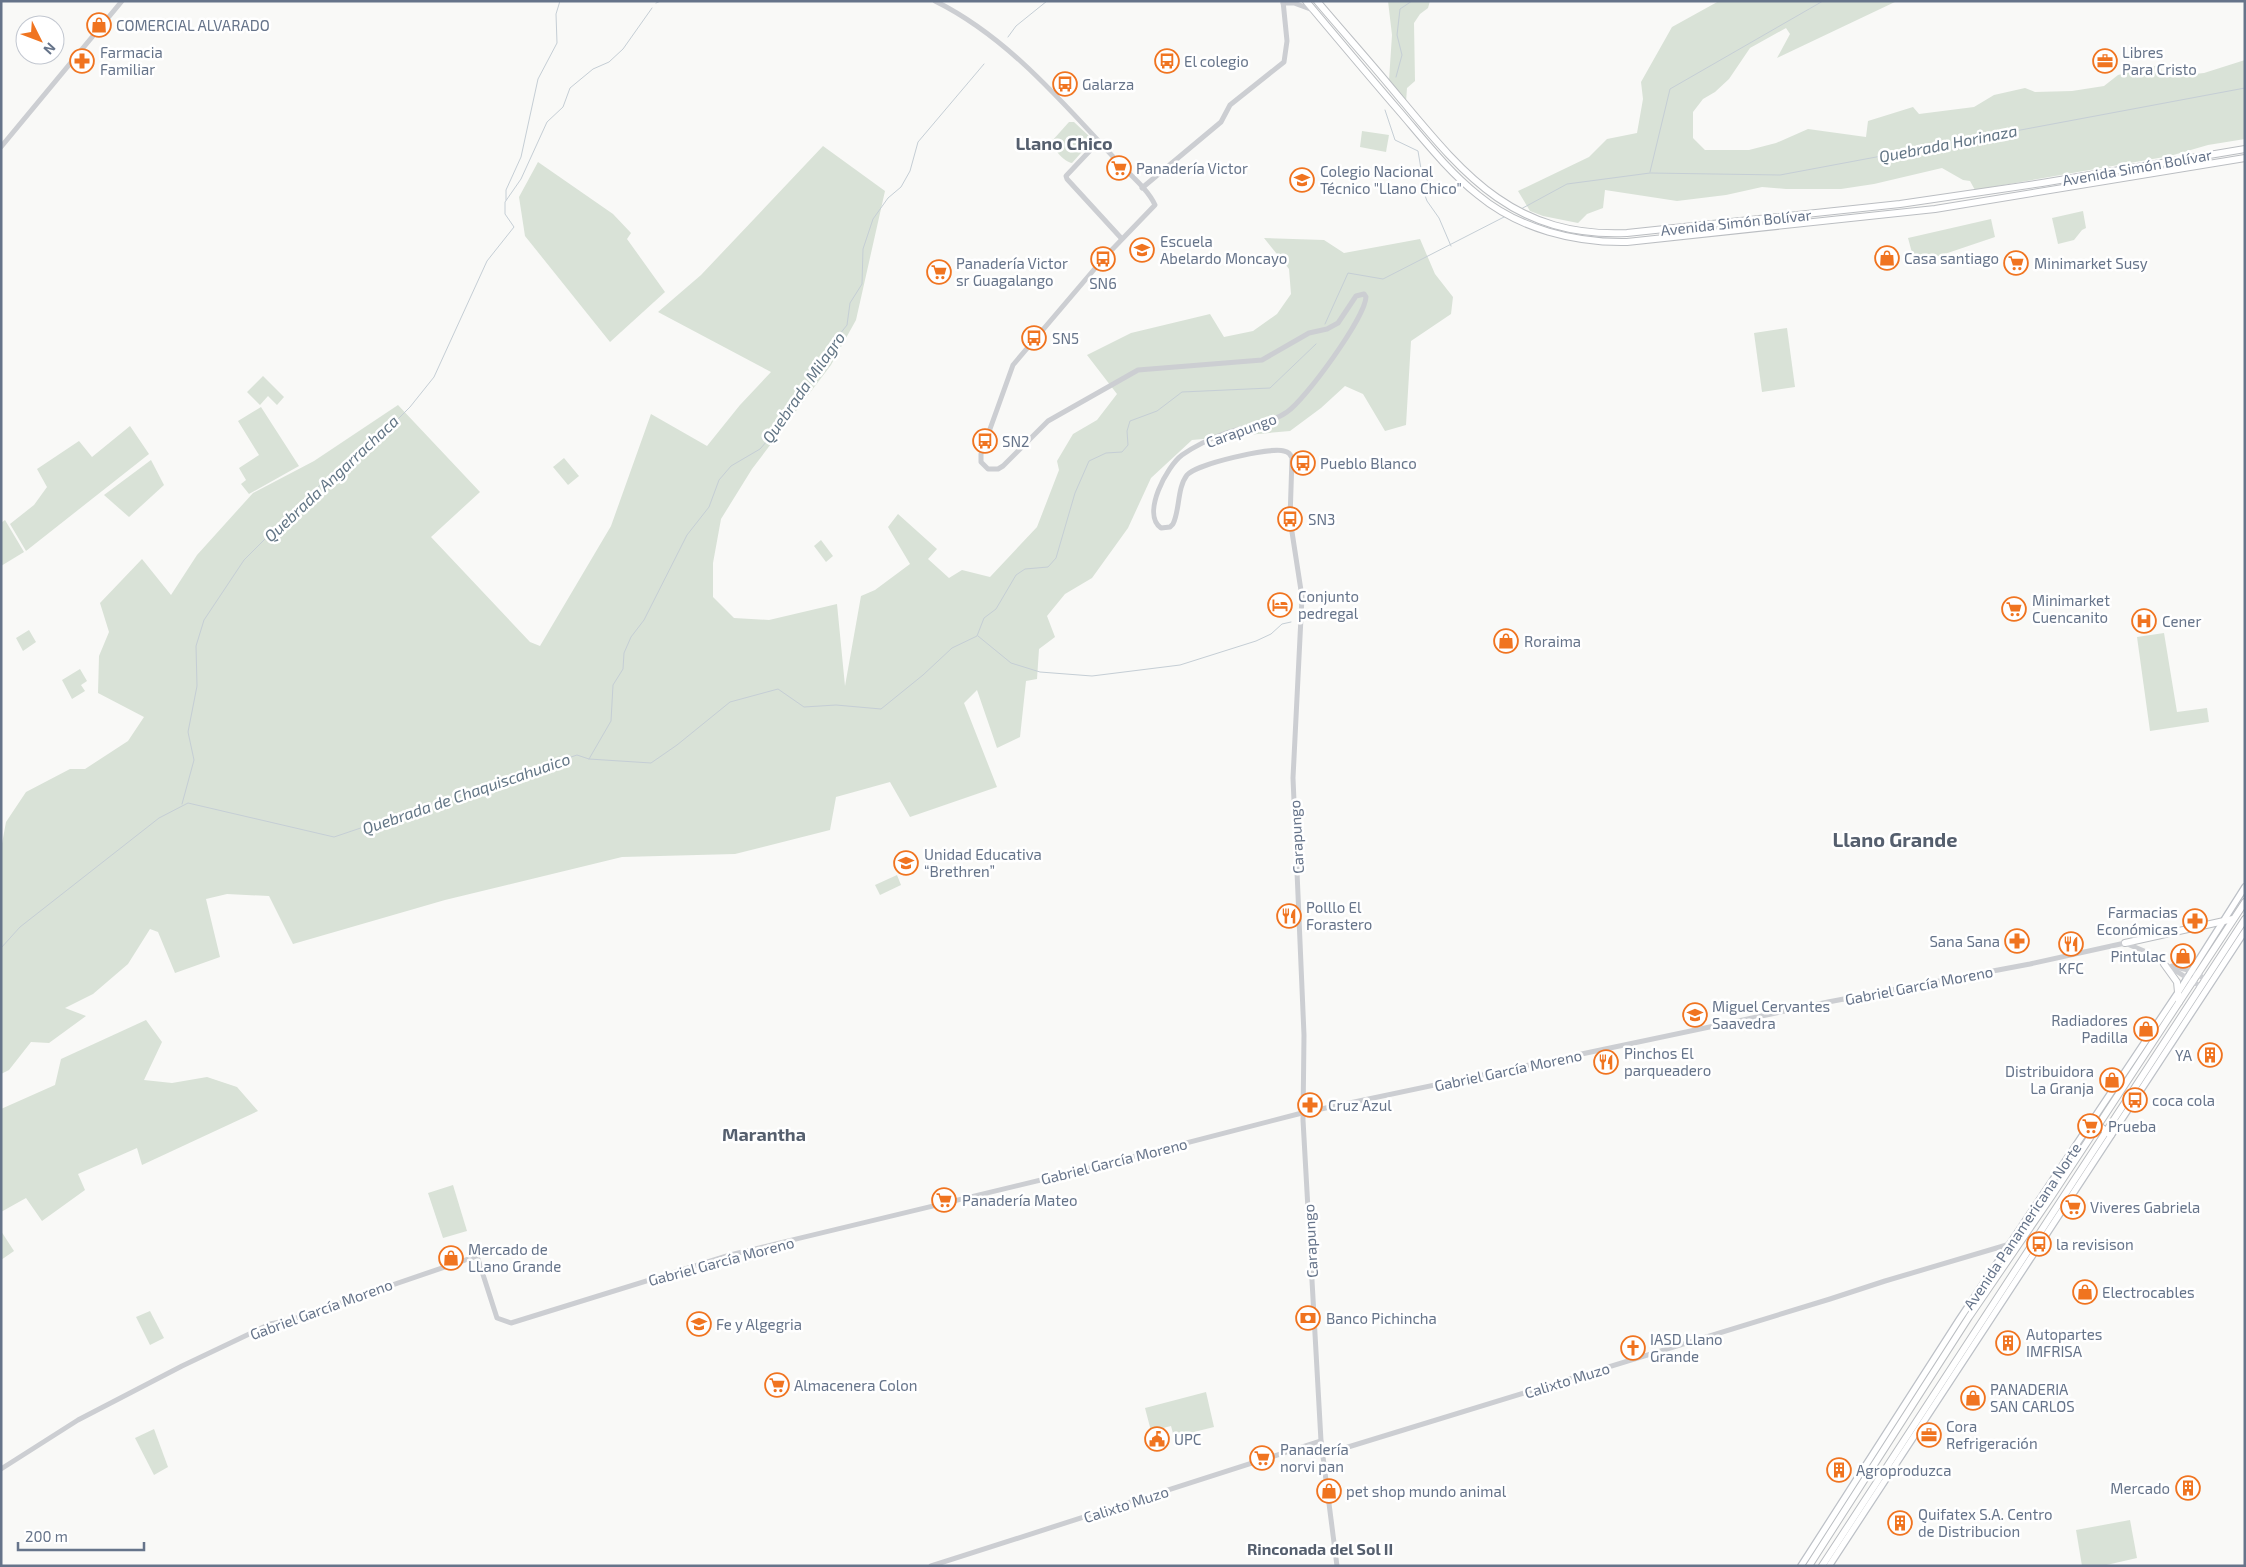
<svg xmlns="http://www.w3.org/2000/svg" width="2246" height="1567" viewBox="0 0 2246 1567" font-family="'Exo 2',sans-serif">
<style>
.green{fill:#d9e2d7}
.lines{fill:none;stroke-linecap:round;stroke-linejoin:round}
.stream{stroke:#c5ced5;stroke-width:1}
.secondary-casing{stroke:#bdc1c7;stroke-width:8}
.trunk-casing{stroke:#bbbec2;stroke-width:8}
.tertiary{stroke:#ccced2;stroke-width:5}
.secondary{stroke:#fff;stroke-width:5.5}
.trunk{stroke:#fff;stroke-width:6}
.labels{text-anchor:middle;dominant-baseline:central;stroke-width:5;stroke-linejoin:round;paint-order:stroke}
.poi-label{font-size:15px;fill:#66748a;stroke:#fff;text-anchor:start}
.street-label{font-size:15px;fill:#66748a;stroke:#fff}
.water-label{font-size:16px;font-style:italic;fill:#627585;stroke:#fff}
.neighbourhood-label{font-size:16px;font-weight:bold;fill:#555f6e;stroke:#fff}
.quarter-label{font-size:18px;font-weight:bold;fill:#555f6e;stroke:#fff}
.district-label{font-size:20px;font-weight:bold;fill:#555f6e;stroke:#fff}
</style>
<rect width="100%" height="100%" fill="#f9f9f7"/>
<!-- green -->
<g class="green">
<path d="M1388,1h42l-2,7 -8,6 -6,9 1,58 -8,7 -1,14 -17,-22 3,-45z"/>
<path d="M1719,1h178l-120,57 13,-24 -4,-6 -36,20 -21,31 -14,13 -12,7 -10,13v26l12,12h44l27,-7 32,-14 58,8 2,-16 45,-14 6,7 55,-7 20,-12 31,-7 10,4 37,-1 32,-5 14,-11 41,-10 7,12 38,-4 41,-13v79l-37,6 -38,11 -195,34 -5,-9 -7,-1 -21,-12 -68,16 -33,5h-55l-24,-2 -36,8 -49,6 -72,-11 -2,18 -16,6 -9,9 -35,-7 -13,-5 -12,-20 71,-34 18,-18 30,-6 6,-34 -2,-17 31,-55z"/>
<path d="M1069,122h5l17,16 -2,6 -17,19c-8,-1 -19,-14 -20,-22z"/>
<path d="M1362,131l27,4 -3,17 -26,-5z"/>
<path d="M823,146l62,45 -29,129 -25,45 -79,104 -31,50 -8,44v34l21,21 35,2 68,-16 8,82 16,-90 14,-6 35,-26 -22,-37 10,-13 39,35 -9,10 21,19 13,-8 28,7 47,-50 22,-57 -2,-9 16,-27 24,-14 20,-26 -30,-39 44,-22 79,-19 14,23 29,-6 24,-17 14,-20 -2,-25 -25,-31 60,2 20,13 76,-14 15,35 18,23 -2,17 -40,27 -5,84 -21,6 -22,-37 -18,-8 -24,22 -31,23 -98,9 -41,38 -23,50 -36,50 -27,16 -18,22 8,21 -16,12 -2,30 -11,2 -6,56 -23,11 -20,-58 -13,13 33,84 -87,30 -20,-35 -54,15 -6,33 -95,24 -113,3 -177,43 -152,44 -24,-48 -42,-2 -21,5 14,58 -45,16 -17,-41 -8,-3 -22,35 -35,30 -28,14 21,8 -37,27 -18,-1 -22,28 -8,4v-225l5,-27 20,-30 44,-23h15l43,-28 16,-24 -46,-24 1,-37 10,-24 -9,-29 42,-44 29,36 26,-40 56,-62 61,-32 84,-56 82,87 -49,45 99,105 10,4 71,-120 40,-112 56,32 33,-41 31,-33 -113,-60 43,-37z"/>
<path d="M538,162l75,52 18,19 -4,6 38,53 -55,50 -85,-106 -6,-39z"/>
<path d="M2083,211l3,17 -4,2 -8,10 -16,4 -6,-26z"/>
<path d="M1991,219l4,18 -80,27 -7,-26z"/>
<path d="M1787,328l8,59 -33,5 -8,-59z"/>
<path d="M263,376l21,21 -7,8 -9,-9 -8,9 -13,-13z"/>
<path d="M261,407l38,59 -50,28 -8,-10 5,-4 -7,-12 20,-13 -21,-34z"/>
<path d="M130,426l19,28 -123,97 -16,-27 24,-19 13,-18 -10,-18 42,-28 13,16z"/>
<path d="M564,458l15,18 -11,9 -15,-18z"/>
<path d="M151,460l13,25 -35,32 -25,-22z"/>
<path d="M5,520l19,32 -23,14v-43z"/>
<path d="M821,540l12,16 -7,6 -12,-16z"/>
<path d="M29,630l7,12 -13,9 -7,-13z"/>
<path d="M2164,633l13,79 30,-4 2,14 -59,9 -13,-94z"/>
<path d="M80,669l7,12 -9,6 3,-2 4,6 -13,8 -10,-19z"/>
<path d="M897,875l4,10 -21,10 -5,-10z"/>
<path d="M146,1020l16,22 -18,38 28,3 35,-6 30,10 21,24 -116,54 -5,-17 -59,26 7,16 -43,31 -16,-23 -25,14v-103l54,-24 6,-26z"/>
<path d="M453,1185l14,46 -24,7 -15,-45z"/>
<path d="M1,1231l13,20 -13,9z"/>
<path d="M150,1311l14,27 -14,7 -14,-28z"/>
<path d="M1206,1392l8,35 -40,10 -3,-11 -20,5 -6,-23z"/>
<path d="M154,1429l14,38 -14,8 -19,-37z"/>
<path d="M2130,1520l7,38 -35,8h-20l-6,-36z"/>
</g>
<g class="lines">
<!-- stream -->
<g class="stream">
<path d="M656,3l5,-2"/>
<path d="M1008,37l8,-11 31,-25"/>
<path d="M1396,77l6,-22 -5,-20 3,-26 12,-8"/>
<path d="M1385,110l10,30 23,11 3,18 7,13 -5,8 4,11 12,17 12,28"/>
<path d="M1650,172l20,-83 153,-88"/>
<path d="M506,200v-10l15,-33 17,-78 19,-36 -1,-29 4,-13"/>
<path d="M1521,209l46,-25 83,-11 130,2 465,-87"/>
<path d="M1325,324l23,-51 35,6 123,-63"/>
<path d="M978,636l33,27 29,9 52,4 88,-11 76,-24 15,-7 11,-10 9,-2"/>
<path d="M589,759l22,-38 2,-36 10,-16 1,-16 7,-16 13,-17 43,-85 22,-28 10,-27 12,-14 29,-17 15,-17 14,-26 15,-14 12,-18 16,-30 15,-19 3,-22 12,-19 1,-35 10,-30 15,-21 13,-11 9,-16 8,-29 66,-78"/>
<path d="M182,804l12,-44 -6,-28 9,-46 -1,-40 8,-26 40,-60 61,-61 21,-19 15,-8 36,-32 33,-33 24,-30 53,-116 27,-34 -9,-13v-12l16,-23 26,-57 16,-15 7,-19 23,-19 16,-7 14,-13 29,-41"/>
<path d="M1,948l19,-21 139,-109 29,-15 146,34 243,-82 12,4 62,4 26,-18 53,-43 48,-13 26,18 32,-2 45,4 42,-34 29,-27 25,-12 7,-18 12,-9 20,-34 9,-6 23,-2 8,-9 19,-65 14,-32 17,-8 16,-1 6,-7 -1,-14 3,-10 27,-10 25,-19 88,-4 46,-44"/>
</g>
<!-- secondary casing -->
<g class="secondary-casing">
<g id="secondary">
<path d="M1801,1566l158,-246 220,-329 66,-104"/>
<path d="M1829,1566l416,-635"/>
</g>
</g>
<!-- trunk casing -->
<g class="trunk-casing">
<g id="trunk">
<path d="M1306,1c31,37 62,74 94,111 24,28 48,59 78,83 41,34 97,48 149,47l308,-33 310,-51"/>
<path d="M1317,1c27,32 55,63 82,96 65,78 115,141 228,136l273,-29 142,-21 203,-34"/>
<path d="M2125,943l108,-24"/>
<path d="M2164,964l13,18 2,20"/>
<path d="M2098,1125l13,10"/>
<path d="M1809,1566l160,-249 82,-120 194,-295"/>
<path d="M1822,1566l423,-647"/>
</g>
</g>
<!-- tertiary -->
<g class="tertiary">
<path d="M935,1c73,36 128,102 183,161 11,12 30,27 37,43l-52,54 -90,106 -32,89v8l7,7h10l5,-3 45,-45 90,-51 124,-10 47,-27 18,-4 11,-6 18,-27 8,-2 2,3c-1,21 -61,103 -79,115 -17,12 -42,14 -61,21 -14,5 -31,13 -44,22 -15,11 -41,59 -21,73l9,-1 3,-3c7,-14 4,-36 14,-49 9,-11 83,-28 97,-24 5,1 6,3 8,7l-2,61 12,78 -9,181 11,257 -1,85 18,321 16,125"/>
<path d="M1283,3h11l19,7"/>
<path d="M1099,141l-33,35 1,3 55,60"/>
<path d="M1,147l121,-146"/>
<path d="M1142,188l79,-66 9,-17 54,-43 3,-21 -4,-40"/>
<path d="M2172,966l20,5 13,8"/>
<path d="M1322,1455l508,-156 55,-18 125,-37"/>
<path d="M1,1469l77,-49 104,-54 88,-42 20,-4 187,-64 20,62 14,5 219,-68 344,-83 228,-59 526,-111 202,-38 95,-21 19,8 56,35"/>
<path d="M931,1566l390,-125"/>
</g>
<!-- secondary -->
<use href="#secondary" class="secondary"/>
<!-- trunk -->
<use href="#trunk" class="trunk"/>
</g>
<!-- icons -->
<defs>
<g id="shop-ring" transform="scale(1.25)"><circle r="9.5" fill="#fff" stroke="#f07420" stroke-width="1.5"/><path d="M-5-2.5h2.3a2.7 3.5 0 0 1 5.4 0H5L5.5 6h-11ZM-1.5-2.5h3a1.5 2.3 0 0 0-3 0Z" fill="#f07420"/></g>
<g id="pharmacy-ring" transform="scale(1.25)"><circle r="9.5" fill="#fff" stroke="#f07420" stroke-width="1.5"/><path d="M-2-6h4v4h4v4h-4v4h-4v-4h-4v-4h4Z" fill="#f07420"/></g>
<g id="bus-ring" transform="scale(1.25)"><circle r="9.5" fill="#fff" stroke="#f07420" stroke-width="1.5"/><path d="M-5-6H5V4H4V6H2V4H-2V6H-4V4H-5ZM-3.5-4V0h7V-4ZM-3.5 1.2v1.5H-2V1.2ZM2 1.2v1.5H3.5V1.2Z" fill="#f07420"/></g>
<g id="office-ring" transform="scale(1.25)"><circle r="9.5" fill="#fff" stroke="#f07420" stroke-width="1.5"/><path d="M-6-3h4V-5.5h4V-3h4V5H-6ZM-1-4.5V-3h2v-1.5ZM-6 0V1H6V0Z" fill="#f07420"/></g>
<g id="supermarket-ring" transform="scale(1.25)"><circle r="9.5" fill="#fff" stroke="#f07420" stroke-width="1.5"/><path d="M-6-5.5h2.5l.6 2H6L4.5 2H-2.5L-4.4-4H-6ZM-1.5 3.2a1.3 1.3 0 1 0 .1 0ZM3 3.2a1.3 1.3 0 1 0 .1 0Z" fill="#f07420"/></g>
<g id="school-ring" transform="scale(1.25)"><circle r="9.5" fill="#fff" stroke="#f07420" stroke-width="1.5"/><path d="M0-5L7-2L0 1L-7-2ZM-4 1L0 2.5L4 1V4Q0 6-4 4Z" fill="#f07420"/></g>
<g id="hotel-ring" transform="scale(1.25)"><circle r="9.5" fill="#fff" stroke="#f07420" stroke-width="1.5"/><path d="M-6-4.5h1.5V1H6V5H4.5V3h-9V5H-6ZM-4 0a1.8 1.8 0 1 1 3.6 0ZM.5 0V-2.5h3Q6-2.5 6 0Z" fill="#f07420"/></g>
<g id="hospital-ring" transform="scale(1.25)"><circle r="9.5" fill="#fff" stroke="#f07420" stroke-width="1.5"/><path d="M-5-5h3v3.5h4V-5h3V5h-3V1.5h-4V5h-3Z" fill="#f07420"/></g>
<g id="restaurant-ring" transform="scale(1.25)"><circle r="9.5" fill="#fff" stroke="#f07420" stroke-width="1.5"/><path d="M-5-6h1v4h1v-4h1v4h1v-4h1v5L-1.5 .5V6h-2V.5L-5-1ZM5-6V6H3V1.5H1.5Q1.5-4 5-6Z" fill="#f07420"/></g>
<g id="building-ring" transform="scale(1.25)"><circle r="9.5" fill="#fff" stroke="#f07420" stroke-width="1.5"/><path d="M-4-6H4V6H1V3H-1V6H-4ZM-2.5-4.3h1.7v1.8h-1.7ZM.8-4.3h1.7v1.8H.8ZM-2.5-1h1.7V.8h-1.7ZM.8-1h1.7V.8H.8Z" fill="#f07420"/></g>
<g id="bank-ring" transform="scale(1.25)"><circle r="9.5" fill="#fff" stroke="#f07420" stroke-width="1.5"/><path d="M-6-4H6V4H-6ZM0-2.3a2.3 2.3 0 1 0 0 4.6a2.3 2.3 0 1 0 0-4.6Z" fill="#f07420"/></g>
<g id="church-ring" transform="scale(1.25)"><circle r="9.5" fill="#fff" stroke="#f07420" stroke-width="1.5"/><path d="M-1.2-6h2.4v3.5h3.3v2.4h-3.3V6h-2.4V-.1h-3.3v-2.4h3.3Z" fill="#f07420"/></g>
<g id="civic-ring" transform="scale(1.25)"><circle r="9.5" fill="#fff" stroke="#f07420" stroke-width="1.5"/><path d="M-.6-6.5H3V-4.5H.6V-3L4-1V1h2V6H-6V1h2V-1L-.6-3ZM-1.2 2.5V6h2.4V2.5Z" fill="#f07420"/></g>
</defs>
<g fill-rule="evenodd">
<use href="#shop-ring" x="99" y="25"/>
<use href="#pharmacy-ring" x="82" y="61"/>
<use href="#bus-ring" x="1167" y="61"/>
<use href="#office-ring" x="2105" y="61"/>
<use href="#bus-ring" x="1065" y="84"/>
<use href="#supermarket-ring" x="1119" y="168"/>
<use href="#school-ring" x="1302" y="180"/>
<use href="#school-ring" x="1142" y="250"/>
<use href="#shop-ring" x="1887" y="258"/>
<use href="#bus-ring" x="1103" y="259"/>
<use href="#supermarket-ring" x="2016" y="263"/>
<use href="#supermarket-ring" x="939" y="272"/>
<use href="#bus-ring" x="1034" y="338"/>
<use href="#bus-ring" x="985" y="441"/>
<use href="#bus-ring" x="1303" y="463"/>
<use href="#bus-ring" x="1290" y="519"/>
<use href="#hotel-ring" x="1280" y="605"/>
<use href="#supermarket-ring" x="2014" y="609"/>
<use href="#hospital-ring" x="2144" y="621"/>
<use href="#shop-ring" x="1506" y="641"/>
<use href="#school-ring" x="906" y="863"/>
<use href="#restaurant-ring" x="1289" y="916"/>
<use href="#pharmacy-ring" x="2195" y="921"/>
<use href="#pharmacy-ring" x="2017" y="941"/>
<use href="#restaurant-ring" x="2071" y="944"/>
<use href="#shop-ring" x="2183" y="956"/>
<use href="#school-ring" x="1695" y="1015"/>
<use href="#shop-ring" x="2146" y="1029"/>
<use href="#building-ring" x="2210" y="1055"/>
<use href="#restaurant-ring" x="1606" y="1062"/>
<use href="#shop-ring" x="2112" y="1080"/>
<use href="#bus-ring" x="2135" y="1100"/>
<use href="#pharmacy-ring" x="1310" y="1105"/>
<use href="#supermarket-ring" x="2090" y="1126"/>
<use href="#supermarket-ring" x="944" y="1200"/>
<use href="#supermarket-ring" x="2073" y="1207"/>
<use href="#bus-ring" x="2039" y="1244"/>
<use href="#shop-ring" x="451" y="1258"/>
<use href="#shop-ring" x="2085" y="1292"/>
<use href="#bank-ring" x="1308" y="1318"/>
<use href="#school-ring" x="699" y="1324"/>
<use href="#building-ring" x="2008" y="1343"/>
<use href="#church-ring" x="1633" y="1348"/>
<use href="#supermarket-ring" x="777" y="1385"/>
<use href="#shop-ring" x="1973" y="1398"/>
<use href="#office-ring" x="1929" y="1435"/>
<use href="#civic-ring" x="1157" y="1439"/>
<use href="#supermarket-ring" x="1262" y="1458"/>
<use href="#building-ring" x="1839" y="1470"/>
<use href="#building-ring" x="2188" y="1488"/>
<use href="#shop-ring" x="1329" y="1491"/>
<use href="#building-ring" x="1900" y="1523"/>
</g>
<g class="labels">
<!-- poi labels -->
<g class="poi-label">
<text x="116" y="25">COMERCIAL ALVARADO</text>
<text x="100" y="52">Farmacia<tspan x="100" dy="17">Familiar</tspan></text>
<text x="2122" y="52">Libres<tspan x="2122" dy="17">Para Cristo</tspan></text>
<text x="1184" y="61">El colegio</text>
<text x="1082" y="84">Galarza</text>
<text x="1136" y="168">Panadería Victor</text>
<text x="1320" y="171">Colegio Nacional<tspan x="1320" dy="17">Técnico "Llano Chico"</tspan></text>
<text x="1160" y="241">Escuela<tspan x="1160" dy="17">Abelardo Moncayo</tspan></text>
<text x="1904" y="258">Casa santiago</text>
<text x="956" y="263">Panadería Victor<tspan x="956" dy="17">sr Guagalango</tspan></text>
<text x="2034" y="263">Minimarket Susy</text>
<text x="1103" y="283" text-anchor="middle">SN6</text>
<text x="1052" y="338">SN5</text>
<text x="1002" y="441">SN2</text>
<text x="1320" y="463">Pueblo Blanco</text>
<text x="1308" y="519">SN3</text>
<text x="1298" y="596">Conjunto<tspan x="1298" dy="17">pedregal</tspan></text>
<text x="2032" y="600">Minimarket<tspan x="2032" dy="17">Cuencanito</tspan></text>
<text x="2162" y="621">Cener</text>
<text x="1524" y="641">Roraima</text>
<text x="924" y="854">Unidad Educativa<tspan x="924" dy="17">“Brethren”</tspan></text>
<text x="1306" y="907">Polllo El<tspan x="1306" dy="17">Forastero</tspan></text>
<text x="2178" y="912" text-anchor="end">Farmacias<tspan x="2178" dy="17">Económicas</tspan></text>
<text x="2000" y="941" text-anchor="end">Sana Sana</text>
<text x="2166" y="956" text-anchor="end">Pintulac</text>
<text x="2071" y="968" text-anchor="middle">KFC</text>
<text x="1712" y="1006">Miguel Cervantes<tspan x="1712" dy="17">Saavedra</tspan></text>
<text x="2128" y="1020" text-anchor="end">Radiadores<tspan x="2128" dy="17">Padilla</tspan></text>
<text x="1624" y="1053">Pinchos El<tspan x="1624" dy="17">parqueadero</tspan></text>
<text x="2192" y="1055" text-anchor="end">YA</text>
<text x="2094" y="1071" text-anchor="end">Distribuidora<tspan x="2094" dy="17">La Granja</tspan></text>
<text x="2152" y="1100">coca cola</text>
<text x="1328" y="1105">Cruz Azul</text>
<text x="2108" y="1126">Prueba</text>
<text x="962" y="1200">Panadería Mateo</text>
<text x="2090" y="1207">Viveres Gabriela</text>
<text x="2056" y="1244">la revisison</text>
<text x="468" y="1249">Mercado de<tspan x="468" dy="17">LLano Grande</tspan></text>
<text x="2102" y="1292">Electrocables</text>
<text x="1326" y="1318">Banco Pichincha</text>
<text x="716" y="1324">Fe y Algegria</text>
<text x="2026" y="1334">Autopartes<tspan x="2026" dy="17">IMFRISA</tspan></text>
<text x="1650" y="1339">IASD Llano<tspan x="1650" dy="17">Grande</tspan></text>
<text x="794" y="1385">Almacenera Colon</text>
<text x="1990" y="1389">PANADERIA<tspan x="1990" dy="17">SAN CARLOS</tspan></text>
<text x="1946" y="1426">Cora<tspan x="1946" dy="17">Refrigeración</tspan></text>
<text x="1174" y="1439">UPC</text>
<text x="1280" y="1449">Panadería<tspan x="1280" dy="17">norvi pan</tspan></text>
<text x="1856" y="1470">Agroproduzca</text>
<text x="2170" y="1488" text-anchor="end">Mercado</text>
<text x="1346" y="1491">pet shop mundo animal</text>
<text x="1918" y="1514">Quifatex S.A. Centro<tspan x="1918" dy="17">de Distribucion</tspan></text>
</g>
<!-- street labels -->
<g class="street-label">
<text transform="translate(2137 167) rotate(-10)">Avenida Simón Bolívar</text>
<text transform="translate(1736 222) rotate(-6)">Avenida Simón Bolívar</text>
<text transform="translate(1241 430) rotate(-20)">Carapungo</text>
<text transform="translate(1296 837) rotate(-93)">Carapungo</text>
<text transform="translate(1919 985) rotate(-11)">Gabriel García Moreno</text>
<text transform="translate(1508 1070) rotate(-12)">Gabriel García Moreno</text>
<text transform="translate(1114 1161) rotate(-14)">Gabriel García Moreno</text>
<text transform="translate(2022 1226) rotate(-56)">Avenida Panamericana Norte</text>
<text transform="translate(1310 1241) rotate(-93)">Carapungo</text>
<text transform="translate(721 1261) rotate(-15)">Gabriel García Moreno</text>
<text transform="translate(321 1309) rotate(-20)">Gabriel García Moreno</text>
<text transform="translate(1567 1380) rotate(-17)">Calixto Muzo</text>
<text transform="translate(1126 1504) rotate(-18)">Calixto Muzo</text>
</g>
<!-- water labels -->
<g class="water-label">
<text transform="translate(1948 143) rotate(-11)">Quebrada Horinaza</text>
<text transform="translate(803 387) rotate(-55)">Quebrada Milagro</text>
<text transform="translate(331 478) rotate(-43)">Quebrada Angarrachaca</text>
<text transform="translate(466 793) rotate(-19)">Quebrada de Chaquiscahuaico</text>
</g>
<!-- neighbourhood labels -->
<g class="neighbourhood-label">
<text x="1320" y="1548">Rinconada del Sol II</text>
</g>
<!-- quarter labels -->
<g class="quarter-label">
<text x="1064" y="143">Llano Chico</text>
<text x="764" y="1134">Marantha</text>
</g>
<!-- district labels -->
<g class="district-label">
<text x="1895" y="839">Llano Grande</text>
</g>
</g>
<!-- border -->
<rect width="2246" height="1567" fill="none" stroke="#66748a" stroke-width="5"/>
<!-- north arrow -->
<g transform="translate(40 40) rotate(132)"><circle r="24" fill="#ffffff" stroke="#c2c7d0"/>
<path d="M0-4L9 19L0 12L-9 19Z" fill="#f07420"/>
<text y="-8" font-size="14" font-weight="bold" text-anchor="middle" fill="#66748a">N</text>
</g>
<!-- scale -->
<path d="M18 1542v8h126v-8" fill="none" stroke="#66748a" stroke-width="2.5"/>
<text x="25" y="1542" font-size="15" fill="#66748a" stroke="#ffffff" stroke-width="4" paint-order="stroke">200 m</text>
</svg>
